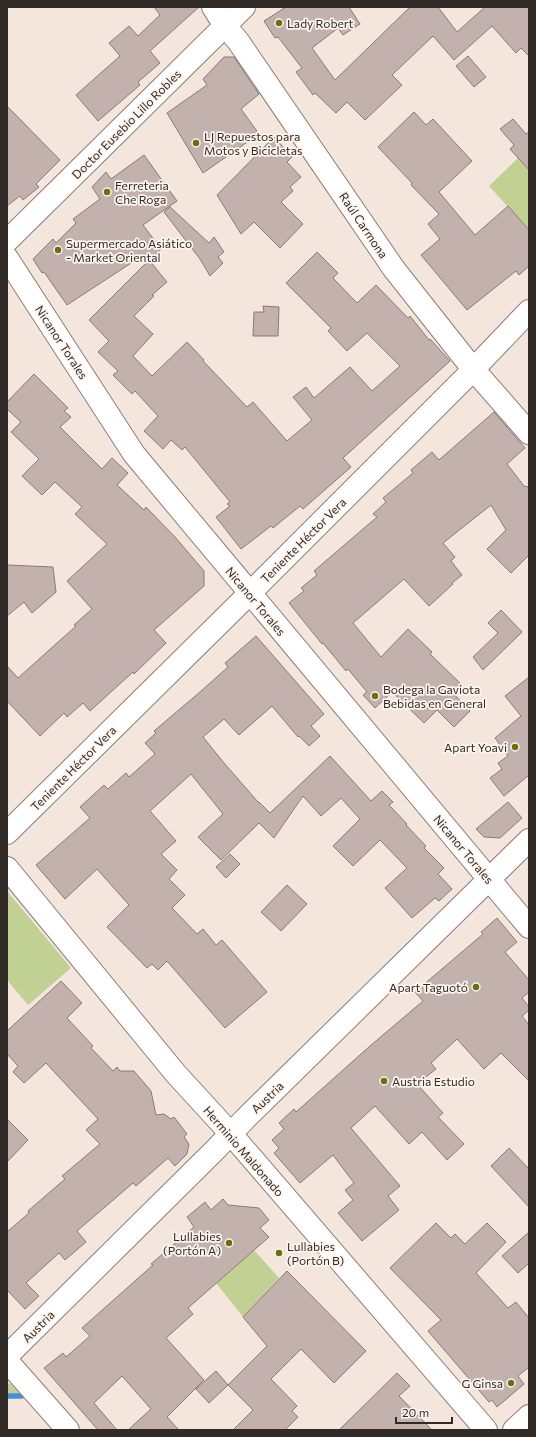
<svg xmlns="http://www.w3.org/2000/svg" width="536" height="1437" viewBox="0 0 536 1437" font-family="Commissioner,sans-serif">
<style>
.green{fill:#c1d093}
.lines{fill:none;stroke-linecap:round;stroke-linejoin:round}
.stream{stroke:#4890d5;stroke-width:5.5}
.building{fill:#c2b1ad;stroke:#8b7b77}
.minor-casing{stroke:#8c7f76;stroke-width:24}
.major-casing{stroke:#8c7f76;stroke-width:24}
.minor{stroke:#fff;stroke-width:22}
.major{stroke:#fff;stroke-width:22}
.poi-dot{fill:#6b6f14;stroke:#fdf4ee;stroke-width:1.5}
.labels{text-anchor:middle;dominant-baseline:central;stroke-width:3.5;stroke-linejoin:round;paint-order:stroke}
.poi-label{font-size:12px;fill:#312b28;stroke:#fdf4ee;text-anchor:start}
.street-label{font-size:12px;fill:#312b28;stroke:#fdf4ee}
</style>
<rect width="100%" height="100%" fill="#f4e6dc"/>
<!-- green -->
<g class="green">
<path d="M518,158l11,12v60l-40,-44z"/>
<path d="M7,891l64,77 -43,37 -21,-25z"/>
<path d="M254,1250l25,28 -36,39 -27,-34z"/>
<path d="M7,1383l4,1 11,12h-15z"/>
</g>
<g class="lines">
<!-- stream -->
<path class="stream" d="M7,1396h15"/>
</g>
<!-- building -->
<g class="building">
<path d="M154,7h45l-49,44 10,12 -22,19 2,3 -42,36 -22,-26 44,-39 -11,-13 20,-17 9,10 22,-21z"/>
<path d="M286,7h63l11,17 -17,11 -5,-7 -26,20 23,32 75,-73h28l19,25 28,-25h44v49l-8,-8 -5,5 -24,-27 -38,34 -21,-24 -41,39 10,10 -37,35 -18,-18 -11,11 -21,-20 -2,2 -17,-23 6,-4 -24,-31 -3,1 -11,-17z"/>
<path d="M468,56l18,21 -12,10 -18,-21z"/>
<path d="M224,57h10l25,37 -18,15 18,25 -56,39 -36,-60 40,-28 -4,-6z"/>
<path d="M7,106l53,54 -24,24 3,3 -16,13 -3,-4 -13,10z"/>
<path d="M414,112l12,13 7,-6 39,42 -33,31 36,43 33,-29 21,24v36l-10,9 -3,-4 -49,39 -46,-55 19,-16 -12,-15 11,-10 -28,-29 1,-2 -34,-36z"/>
<path d="M513,119l13,15 3,-2v38l-19,-21 4,-4 -14,-16z"/>
<path d="M274,137l18,20 -5,5 14,15 -11,10 3,4 -12,11 22,22 -23,24 -26,-26 -13,12 -24,-39z"/>
<path d="M144,155l33,46 -34,24 18,24 -11,11 -5,-6 -78,51 -23,-33 -2,1 -9,-14 20,-20 3,4 20,-20 -3,-4 27,-20 -8,-12 14,-15 5,7z"/>
<path d="M170,207l39,36 5,-6 10,15 -6,5 5,6 -13,13 -10,-17 -36,-47z"/>
<path d="M317,252l21,21 -5,5 24,25 19,-18 32,33 2,-2 19,24 1,-1 20,22 -107,97 8,9 -48,42 -3,-3 -27,22 -2,-2 -30,23 -25,-32 14,-11 -3,-2 3,-2 -45,-55 -3,3 -11,-10 -8,9 -19,-18 14,-15 -23,-25 -3,3 -19,-19 5,-4 -20,-19 11,-11 -20,-21 60,-60 18,22 -15,13 2,1 -20,20 19,18 -20,22 19,20 35,-34 17,18 -1,1 44,46 6,-5 34,39 25,-21 -19,-23 13,-10 8,11 36,-31 22,24 28,-25 -33,-33 -20,18 -19,-20 3,-3 -45,-45z"/>
<path d="M263,306l16,1 -1,29h-25l1,-24h10z"/>
<path d="M34,374l34,34 -4,3 7,6 -11,10 42,42 10,-11 16,15 -11,12 27,25 2,-3 29,30 29,34v15l-50,44 12,13 -32,31 -1,-2 -43,39 -7,-8 -16,14 -3,-4 -24,23 -33,-35v-35l11,12 58,-52 -2,-1 18,-16 -25,-28 40,-37 -32,-30 7,-7 -27,-25 -13,13 -20,-19 17,-17 -28,-27 10,-10 -14,-13v-7z"/>
<path d="M494,412l31,36 -18,16 17,22 5,1v68l-18,18 -24,-24 19,-19 -15,-25 -48,38 12,14 -4,4 11,14 -10,8 1,1 -24,22 -25,-27 -51,44 28,34 27,-28 24,23 -2,2 32,31 -9,8 17,18 -16,16 -17,-17 -13,13 -32,-31 -17,16 -12,-13 4,-3 -19,-23 -2,2 -23,-28 -1,1 -33,-41 15,-12 -3,-3 16,-13 -3,-4 63,-54 -4,-3 13,-12 -3,-4 30,-25 -2,-3 21,-18 7,8z"/>
<path d="M7,565l46,2 3,25 -24,21 -8,-11 -17,14z"/>
<path d="M501,610l21,22 -39,38 -10,-13 25,-24 -10,-10z"/>
<path d="M256,636l68,78 -13,12 9,10 -11,10 -10,-10 -1,1 -26,-31 -33,29 -15,-16 -21,18 21,26 34,39h1l11,11 60,-57 41,45 11,-10 11,11 -4,3 18,19 -1,1 20,21 -2,2 20,20 -6,6 14,15 -13,12 -4,-3 -23,20 -27,-30 22,-20 -27,-28 -27,26 -20,-20 27,-27 -19,-21 -20,18 -18,-20 -29,42 -15,-15 -38,37 -23,-23 25,-23 -32,-40 -41,37 26,30 -15,13 16,16 -8,9 16,16 -13,13 25,26 6,-5 13,16 6,-5 45,52 -42,36 -58,-67 -9,9 -6,-6 -5,4 -40,-41 22,-22 -32,-36 -32,30 -29,-34 54,-47 -10,-11 24,-22 4,4 18,-16 3,4 26,-23 -10,-11 11,-10 -2,-2 46,-39 28,-25 -3,-4z"/>
<path d="M529,677v98l-25,21 -14,-18 12,-9 -4,-6 10,-7 -13,-18 26,-22 -16,-20z"/>
<path d="M508,802l14,16 -22,20 -16,-1 -8,-8z"/>
<path d="M230,854l10,10 -14,14 -10,-11z"/>
<path d="M287,885l20,19 -26,27 -20,-19z"/>
<path d="M497,918l20,24 -12,10 24,28v12l-7,6 7,9v3l-7,6 7,9v56l-28,-28 -17,16 -27,-30 -26,24 5,6 -19,15 26,29 -5,4 26,27 -17,16 -25,-28 -13,12 -34,-38 -24,22 49,58 -12,10 11,14 -37,31 -24,-28 15,-13 -8,-10 9,-7 -21,-28 -33,28 -26,-30 5,-5 -7,-8 12,-11 -5,-6 15,-14 2,3 74,-66 53,-45 -8,-9 68,-58 -2,-2z"/>
<path d="M61,981l21,22 -15,15 26,28 -2,2 22,23 4,-4 3,4h14l17,20 5,24 8,-1 7,5 3,-2 13,17 -3,3 5,7 -2,10 -12,12 -7,-8 -32,28 -3,-3 -56,48 9,11 -21,18 -6,-7 -33,30 13,13 -14,13 -18,-19v-58l22,-19 -1,-2 37,-32 -3,-3 38,-32 -14,-14 12,-11 -52,-56 -22,20 -11,-11 5,-6 -11,-12v-23z"/>
<path d="M7,1119l21,21 -21,22z"/>
<path d="M509,1148l20,21v38l-38,-41z"/>
<path d="M223,1199l5,6 31,3 10,12 -9,8 9,9 -81,71 5,6 -27,24 38,42 -37,37 12,13h-51l23,-21 -29,-33 -28,27 23,27h-19l-54,-62 19,-15 3,4 24,-21 -8,-8 71,-63 -2,-1 43,-37 -7,-10 18,-15 6,8z"/>
<path d="M436,1223l15,15 4,-4 10,10 22,-21 19,19 -30,31 32,35 8,-6 13,16v49l-11,9 6,8 -27,23 -5,-7 -3,2 -61,-71 13,-11 -51,-52z"/>
<path d="M529,1232v31l-11,10 -16,-17z"/>
<path d="M287,1271l79,80 -32,32 -33,-34 -30,30 26,27 -5,5 6,6 -13,13h-52l20,-20 -25,-25 39,-39 -24,-29z"/>
<path d="M216,1371l12,14 -19,18 -13,-14z"/>
<path d="M397,1373l13,13 -11,10 33,34h-93z"/>
</g>
<g class="lines">
<!-- minor casing -->
<g class="minor-casing">
<g id="minor">
<path d="M213,7l12,19 13,15 156,228 79,100 56,64"/>
<path d="M7,258l127,196 395,473"/>
<path d="M7,833l243,-240 215,-215 64,-67"/>
<path d="M7,868l169,206 55,60 255,296"/>
<path d="M7,1356l207,-205 32,-33 283,-278"/>
<path d="M7,1361l61,69"/>
<path d="M514,1430l15,-14"/>
</g>
</g>
<!-- major casing -->
<g class="major-casing">
<path id="major" d="M7,241l237,-234"/>
</g>
<!-- minor -->
<use href="#minor" class="minor"/>
<!-- major -->
<use href="#major" class="major"/>
</g>
<!-- markers -->
<g class="poi-dot">
<circle cx="279" cy="23" r="4"/>
<circle cx="196" cy="143" r="4"/>
<circle cx="107" cy="192" r="4"/>
<circle cx="58" cy="250" r="4"/>
<circle cx="375" cy="696" r="4"/>
<circle cx="515" cy="747" r="4"/>
<circle cx="476" cy="987" r="4"/>
<circle cx="384" cy="1081" r="4"/>
<circle cx="229" cy="1243" r="4"/>
<circle cx="279" cy="1253" r="4"/>
<circle cx="511" cy="1383" r="4"/>
</g>
<g class="labels">
<!-- poi labels -->
<g class="poi-label">
<text x="287" y="23">Lady Robert</text>
<text x="204" y="136">LJ Repuestos para<tspan x="204" dy="14">Motos y Bicicletas</tspan></text>
<text x="115" y="185">Ferreteria<tspan x="115" dy="14">Che Roga</tspan></text>
<text x="66" y="243">Supermercado Asiático<tspan x="66" dy="14">- Market Oriental</tspan></text>
<text x="383" y="689">Bodega la Gaviota<tspan x="383" dy="14">Bebidas en General</tspan></text>
<text x="507" y="747" text-anchor="end">Apart Yoavi</text>
<text x="468" y="987" text-anchor="end">Apart Taguotó</text>
<text x="392" y="1081">Austria Estudio</text>
<text x="221" y="1236" text-anchor="end">Lullabies<tspan x="221" dy="14">(Portón A)</tspan></text>
<text x="287" y="1246">Lullabies<tspan x="287" dy="14">(Portón B)</tspan></text>
<text x="503" y="1383" text-anchor="end">G Ginsa</text>
</g>
<!-- street labels -->
<g class="street-label">
<text transform="translate(126 124) rotate(-45)">Doctor Eusebio Lillo Robles</text>
<text transform="translate(364 225) rotate(56)">Raúl Carmona</text>
<text transform="translate(62 342) rotate(57)">Nicanor Torales</text>
<text transform="translate(303 540) rotate(-45)">Teniente Héctor Vera</text>
<text transform="translate(256 601) rotate(50)">Nicanor Torales</text>
<text transform="translate(73 768) rotate(-45)">Teniente Héctor Vera</text>
<text transform="translate(464 849) rotate(50)">Nicanor Torales</text>
<text transform="translate(267 1097) rotate(-44)">Austria</text>
<text transform="translate(244 1151) rotate(49)">Herminio Maldonado</text>
<text transform="translate(38 1326) rotate(-45)">Austria</text>
</g>
</g>
<!-- border -->
<rect width="536" height="1437" fill="none" stroke="#312b28" stroke-width="16"/>
<!-- scale -->
<path d="M396 1417v6h56v-6" fill="none" stroke="#312b28" stroke-width="2"/>
<text x="402" y="1417" font-size="12" fill="#312b28" stroke="#fdf4ee" stroke-width="3" paint-order="stroke">20 m</text>
</svg>
